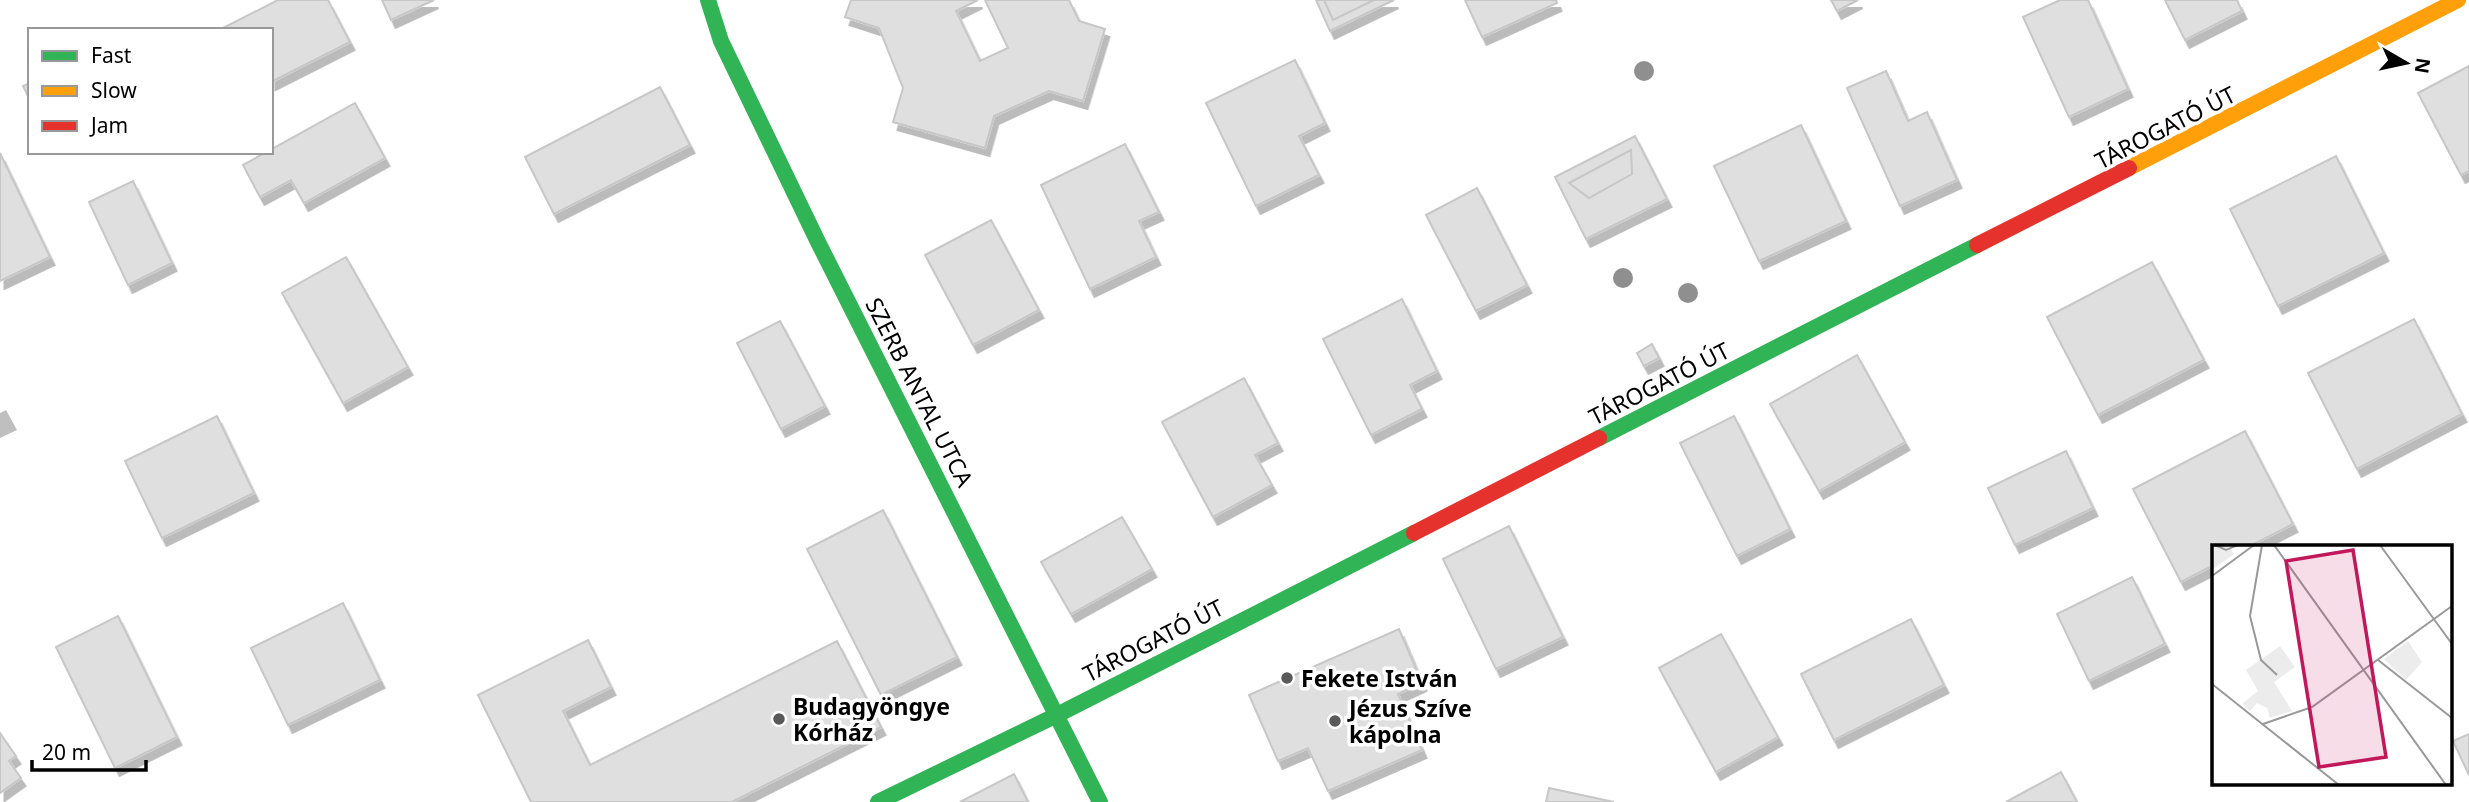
<svg xmlns="http://www.w3.org/2000/svg" width="2469" height="802" viewBox="0 0 2469 802" font-family="'Noto Sans',sans-serif">
<style>
.water{fill:#bfbfbf}
.building{fill:#dfdfdf;stroke:#c7c7c7;stroke-width:2;filter:url(#shadow)}
.lines{fill:none;stroke-linecap:round;stroke-linejoin:round}
.fast{stroke:#30b455;stroke-width:16}
.slow{stroke:#ff9f0a;stroke-width:16}
.jam{stroke:#e5322d;stroke-width:16}
.tree{fill:#8f8f8f}
.poi-dot{fill:#595959;stroke:#fff;stroke-width:2.5}
.labels{text-anchor:middle;dominant-baseline:central;stroke-width:7;stroke-linejoin:round;paint-order:stroke}
.street-label{font-size:23px;fill:#000;stroke:#fff}
.poi-label{font-size:23px;font-weight:bold;fill:#000;stroke:#fff;text-anchor:start}
.inset-road{fill:none;stroke:#999;stroke-width:2}
.view{fill:#c2185b;fill-opacity:0.15;stroke:#c2185b;stroke-width:3.5}
.inset-edge{fill:none;stroke:#000;stroke-width:3.5}
</style>
<defs>
<filter id="shadow"><feDropShadow dx="4.5" dy="8" stdDeviation="0" flood-color="#0004"/></filter>
</defs>
<rect width="100%" height="100%" fill="#fff"/>
<!-- water -->
<path class="water" d="M6,410l11,20 -17,8v-25z"/>
<!-- building -->
<g class="building">
<path d="M278,0h50l22,42 -79,40v-52l-48,-2z"/>
<path d="M382,0h52l-43,20z"/>
<path d="M851,0h127l-22,11 24,50 28,-13 -23,-48h84l10,21 26,8 -22,72 -34,-10 -55,25 -9,32 -92,-26 10,-34 -24,-60 -34,-11z"/>
<path d="M1316,0h78l-64,31z"/>
<path d="M1324,0h50l-41,20z"/>
<path d="M1465,0h91l1,3 -75,34z"/>
<path d="M1831,0h27l-21,11z"/>
<path d="M2060,0h28l40,89 -59,28 -46,-100z"/>
<path d="M2165,0h72l5,11 -57,29z"/>
<path d="M1295,60l30,63 -26,13 20,39 -63,31 -50,-103z"/>
<path d="M2469,66v105l-8,4 -43,-82z"/>
<path d="M1886,71l22,50 19,-9 30,68 -57,26 -53,-118z"/>
<path d="M30,83v17l-7,-14z"/>
<path d="M660,87l30,58 -136,69 -29,-57z"/>
<path d="M355,103l30,55 -81,45 -13,-23 -31,17 -17,-32z"/>
<path d="M1801,125l45,96 -87,40 -45,-95z"/>
<path d="M1635,136l32,63 -81,40 -31,-62z"/>
<path d="M1125,144l34,68 -20,9 17,36 -66,32 -49,-104z"/>
<path d="M1631,150l1,24 -43,24 -20,-15z"/>
<path d="M0,153l50,104 -50,24z"/>
<path d="M2336,156l48,97 -106,53 -48,-97z"/>
<path d="M133,181l39,82 -44,22 -39,-83z"/>
<path d="M1477,188l50,97 -51,26 -50,-96z"/>
<path d="M991,220l48,90 -66,35 -48,-90z"/>
<path d="M346,257l62,110 -65,36 -61,-110z"/>
<path d="M2152,262l52,98 -106,55 -51,-98z"/>
<path d="M1402,299l35,72 -27,14 12,24 -51,26 -48,-96z"/>
<path d="M2414,319l48,95 -105,55 -49,-96z"/>
<path d="M780,321l45,85 -44,23 -44,-86z"/>
<path d="M1652,344l7,14 -15,8 -7,-13z"/>
<path d="M1857,355l48,87 -86,49 -49,-87z"/>
<path d="M1244,378l34,65 -23,12 17,30 -59,32 -51,-95z"/>
<path d="M217,416l37,77 -92,45 -37,-77z"/>
<path d="M1734,416l56,113 -53,27 -57,-113z"/>
<path d="M2245,431l48,93 -43,22h-36v19l-33,17 -48,-93z"/>
<path d="M2066,451l27,57 -78,37 -27,-57z"/>
<path d="M883,510l74,147 -76,38 -74,-146z"/>
<path d="M1122,517l30,52 -81,45 -30,-52z"/>
<path d="M1509,526l54,111 -67,32 -53,-110z"/>
<path d="M2132,577l33,67 -76,37 -32,-67z"/>
<path d="M343,603l37,77 -92,45 -37,-77z"/>
<path d="M118,616l59,121 -62,31 -59,-121z"/>
<path d="M1911,619l33,66 -110,55 -33,-66z"/>
<path d="M1399,629l23,54 -24,11 24,56 -94,41 -20,-43 -30,13 -29,-66z"/>
<path d="M1721,634l57,103 -62,35 -57,-104z"/>
<path d="M588,640l23,47 -48,24 27,54 247,-124 44,86 -149,75h-201l-53,-107z"/>
<path d="M0,733l16,23 -7,5 12,17 -21,15z"/>
<path d="M2469,734v41l-16,-34z"/>
<path d="M2061,772l16,30h-71z"/>
<path d="M1014,774l14,28h-68z"/>
<path d="M1549,788l65,14h-68z"/>
</g>
<g class="lines">
<!-- fast -->
<g class="fast">
<path d="M708,0l13,41 97,201 282,560"/>
<path d="M1599,438l378,-193"/>
<path d="M878,802l181,-88 355,-181"/>
</g>
<!-- slow -->
<path class="slow" d="M2129,168l329,-168"/>
<!-- jam -->
<g class="jam">
<path d="M1977,245l152,-77"/>
<path d="M1414,533l185,-95"/>
</g>
</g>
<!-- trees -->
<g class="tree">
<circle cx="1644" cy="71" r="10"/>
<circle cx="1623" cy="278" r="10"/>
<circle cx="1688" cy="293" r="10"/>
</g>
<!-- markers -->
<g class="poi-dot">
<circle cx="1287" cy="678" r="7"/>
<circle cx="779" cy="719" r="7"/>
<circle cx="1335" cy="721" r="7"/>
</g>
<g class="labels">
<!-- street labels -->
<g class="street-label">
<text transform="translate(2165 127) rotate(-27)">TÁROGATÓ ÚT</text>
<text transform="translate(1659 383) rotate(-27)">TÁROGATÓ ÚT</text>
<text transform="translate(920 392) rotate(63)">SZERB ANTAL UTCA</text>
<text transform="translate(1153 640) rotate(-27)">TÁROGATÓ ÚT</text>
</g>
<!-- poi labels -->
<g class="poi-label">
<text x="1301" y="678">Fekete István</text>
<text x="793" y="706">Budagyöngye<tspan x="793" dy="26">Kórház</tspan></text>
<text x="1349" y="708">Jézus Szíve<tspan x="1349" dy="26">kápolna</tspan></text>
</g>
</g>
<!-- overview -->
<g transform="translate(2212 545)">
<rect width="240" height="240" fill="#fff"/>
<path d="M0,0l18,3 4,6 -22,16zM196,96l14,21 -16,18 -22,-21zM68,101l15,21 -21,15 18,29 -22,7 -3,-10 -10,-5 -7,8 -8,-7 16,-13 -12,-21z" fill="#ececec"/>
<path class="inset-road" d="M3,0l11,5 12,-5M50,0l-12,71 11,44 16,15M62,0l172,240M168,0l72,99M0,31l42,-31M166,115l74,58M0,139l127,101M51,179l49,-17 140,-101"/>
<path class="view" d="M141,5l33,207 -67,10 -33,-206z"/>
<rect width="240" height="240" class="inset-edge"/>
</g>
<!-- legend -->
<rect x="28" y="28" width="245" height="126" fill="#ffffff" stroke="#999999" stroke-width="2"/>
<rect x="42" y="51" width="35" height="10" fill="#30b455" stroke="#999999" stroke-width="2"/>
<text x="91" y="63" font-size="21" fill="#000000">Fast</text>
<rect x="42" y="86" width="35" height="10" fill="#ff9f0a" stroke="#999999" stroke-width="2"/>
<text x="91" y="98" font-size="21" fill="#000000">Slow</text>
<rect x="42" y="121" width="35" height="10" fill="#e5322d" stroke="#999999" stroke-width="2"/>
<text x="91" y="133" font-size="21" fill="#000000">Jam</text>
<!-- north arrow -->
<g transform="translate(2406 63) rotate(99)" stroke="#ffffff" stroke-width="5" paint-order="stroke">
<path d="M0-5L12 26L0 18L-12 26Z" fill="#000000"/>
<text y="-10" font-size="19" font-weight="bold" text-anchor="middle" fill="#000000">N</text>
</g>
<!-- scale -->
<path d="M32 760v10h114v-10" fill="none" stroke="#000000" stroke-width="3.5"/>
<text x="42" y="760" font-size="21" fill="#000000" stroke="#ffffff" stroke-width="5" paint-order="stroke">20 m</text>
</svg>
